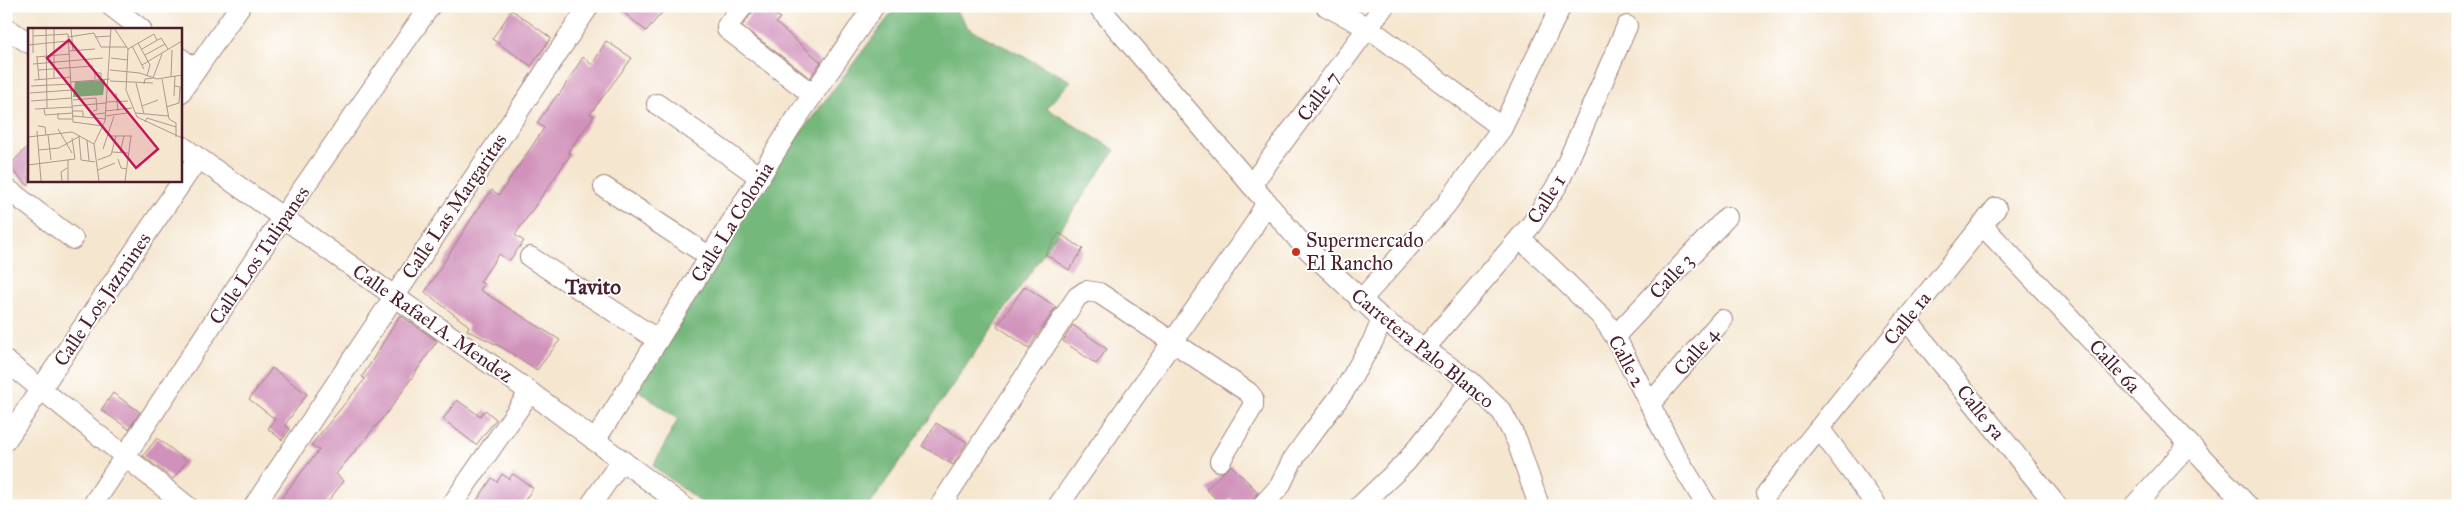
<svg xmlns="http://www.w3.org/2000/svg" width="2464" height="512" viewBox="0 0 2464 512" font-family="'IM FELL Great Primer',serif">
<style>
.forest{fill:#75b87b;stroke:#606c53}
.building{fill:#d091ba}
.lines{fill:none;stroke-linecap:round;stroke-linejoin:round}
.minor-casing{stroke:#a0827d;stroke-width:22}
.minor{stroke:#fff;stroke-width:20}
.poi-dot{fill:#c8321e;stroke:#fff;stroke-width:2}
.labels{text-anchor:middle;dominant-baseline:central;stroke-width:4;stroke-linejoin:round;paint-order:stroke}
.street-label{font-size:20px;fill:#4a1f2b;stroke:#fff}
.poi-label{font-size:20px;fill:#4a1f2b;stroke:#fff;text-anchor:start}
.neighbourhood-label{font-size:21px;font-weight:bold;fill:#4a1f2b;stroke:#fff}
.inset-road{fill:none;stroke:#b1968d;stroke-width:1}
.view{fill:#c2185b;fill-opacity:0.15;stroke:#c2185b;stroke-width:2.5}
.inset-edge{fill:none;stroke:#4a1f2b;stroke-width:2.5}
</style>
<rect width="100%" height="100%" fill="#fff"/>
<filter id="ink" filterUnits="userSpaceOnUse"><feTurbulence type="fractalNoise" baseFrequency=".02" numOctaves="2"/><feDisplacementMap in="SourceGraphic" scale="10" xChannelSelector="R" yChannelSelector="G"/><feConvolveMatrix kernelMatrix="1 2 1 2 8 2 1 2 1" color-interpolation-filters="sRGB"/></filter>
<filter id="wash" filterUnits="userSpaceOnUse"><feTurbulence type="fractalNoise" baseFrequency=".0096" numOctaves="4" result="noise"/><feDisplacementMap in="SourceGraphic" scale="20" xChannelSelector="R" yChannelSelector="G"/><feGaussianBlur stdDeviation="1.12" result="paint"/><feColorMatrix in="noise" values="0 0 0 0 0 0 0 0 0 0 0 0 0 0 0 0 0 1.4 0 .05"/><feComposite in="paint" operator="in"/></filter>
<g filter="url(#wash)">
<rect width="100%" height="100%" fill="#f5e6cf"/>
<!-- forest -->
<path class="forest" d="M897,6h57l14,22 103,53 -25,27 69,42 -246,356h-163l-53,-40 25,-47 -40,-29 129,-213z"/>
<g id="blocks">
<!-- building -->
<g class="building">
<path d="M616,6h52l-22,25z"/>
<path d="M757,6h9l14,12 -4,5 45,39 -11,16 -68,-52z"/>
<path d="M512,10l39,28 -20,28 -39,-27z"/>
<path d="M606,41l26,17 -42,56 4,2 -26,36 3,2 -56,81 9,6 -15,20 -10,-7 -19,28 4,2 -4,6 80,50 -23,30 -32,-21 -38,-19 2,-4 -44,-34 54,-85 13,-17 7,5 29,-43 16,-24 -7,-5 21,-29 1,1 24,-38 9,8z"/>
<path d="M29,145v41l-21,-19z"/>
<path d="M1059,233l24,16 -14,21 -24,-16z"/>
<path d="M1025,286l31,21 -27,41 -32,-22z"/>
<path d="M400,315l37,26 -46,67 -55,66 8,7 -20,25h-49l44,-56 -8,-5 54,-66 -3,-2z"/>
<path d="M1073,325l34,24 -11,15 -33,-23z"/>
<path d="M272,368l35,26 -22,31 5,4 -8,11 -14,-11 7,-10 -26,-20z"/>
<path d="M113,393l27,19 -11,17 -28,-19z"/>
<path d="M457,400l23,16 5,-6 11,9 -20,26 -33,-26z"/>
<path d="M936,423l31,19 -14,23 -31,-19z"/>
<path d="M157,438l30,23 -14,18 -30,-23z"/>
<path d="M1231,465l27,27 -8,14h-12l-8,-8 -7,8 -17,-17z"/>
<path d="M502,474l7,5 4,-5 20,14 -12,18h-48l19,-28 5,4z"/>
</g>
</g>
</g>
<g filter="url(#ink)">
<use href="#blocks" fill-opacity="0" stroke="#a0827d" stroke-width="1"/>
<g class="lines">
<!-- minor casing -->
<g class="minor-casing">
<g id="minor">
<path d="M111,6l30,23"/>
<path d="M743,6l-16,20v3l86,66"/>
<path d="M1098,6l204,238 80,75 89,63 31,30 15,29 22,65"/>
<path d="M1326,6l43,22 133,100"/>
<path d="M6,28l23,15"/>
<path d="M180,58l16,12"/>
<path d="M180,93l60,-87"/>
<path d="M657,104l103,73"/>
<path d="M180,145l350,247 153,114"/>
<path d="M1251,185l133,-179"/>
<path d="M604,187l106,70"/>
<path d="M6,188l67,51"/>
<path d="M1982,225l266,281"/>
<path d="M1520,238l82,79 13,19 60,118 32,52"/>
<path d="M530,257l128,83"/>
<path d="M1360,301l85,-95 57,-78 59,-122"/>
<path d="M1906,319l151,187"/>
<path d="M1615,336l112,-119"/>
<path d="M1425,348l106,-123 27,-41 69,-158"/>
<path d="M6,361l181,145"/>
<path d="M1650,404l72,-84"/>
<path d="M1819,428l58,78"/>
<path d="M6,440l192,-282"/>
<path d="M595,441l197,-316 82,-119"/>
<path d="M1767,493l229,-285"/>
<path d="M92,506l191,-289 147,-211"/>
<path d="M254,506l335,-500"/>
<path d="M451,506l79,-114"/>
<path d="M590,506l32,-46"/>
<path d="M940,506l137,-209 9,-6 13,2 149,99 5,6v8l-33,55"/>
<path d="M1058,506l194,-278 15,-26"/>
<path d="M1262,506l18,-20 12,-25 14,-20 38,-50 30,-52 8,-20"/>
<path d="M1360,506l46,-44 65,-80"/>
<path d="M2134,506l55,-61"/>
</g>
</g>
<!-- minor -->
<use href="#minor" class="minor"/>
</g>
</g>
<!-- markers -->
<circle class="poi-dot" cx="1296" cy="252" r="5"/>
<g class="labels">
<!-- street labels -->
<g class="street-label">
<text transform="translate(1318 96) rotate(-53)">Calle 7</text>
<text transform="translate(1546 199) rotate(-58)">Calle 1</text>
<text transform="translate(454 206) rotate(-56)">Calle Las Margaritas</text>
<text transform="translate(732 222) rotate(-58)">Calle La Colonia</text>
<text transform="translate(259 255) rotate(-56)">Calle Los Tulipanes</text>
<text transform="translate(1671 276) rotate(-47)">Calle 3</text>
<text transform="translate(102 299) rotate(-56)">Calle Los Jazmines</text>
<text transform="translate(1907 318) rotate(-51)">Calle 1a</text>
<text transform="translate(433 323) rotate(35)">Calle Rafael A. Mendez</text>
<text transform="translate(1423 348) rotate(39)">Carretera Palo Blanco</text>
<text transform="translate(1696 351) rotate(-49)">Calle 4</text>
<text transform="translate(1627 361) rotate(62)">Calle 2</text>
<text transform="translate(2115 366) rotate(47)">Calle 6a</text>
<text transform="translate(1981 412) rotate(51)">Calle 5a</text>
</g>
<!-- poi labels -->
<g class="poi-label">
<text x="1306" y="240">Supermercado<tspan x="1306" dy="23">El Rancho</tspan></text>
</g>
<!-- neighbourhood labels -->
<g class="neighbourhood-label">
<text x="593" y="287">Tavito</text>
</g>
</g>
<!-- overview -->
<g transform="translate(28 28)">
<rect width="154" height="154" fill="#f5e6cf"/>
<path d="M77,52l-2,15 -30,2 2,-15z" fill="#75b87b"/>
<path class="inset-road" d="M18,0l1,80M26,0v51M43,0l2,23M86,0l14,21 -2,41 11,27 45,21M66,5l7,14h26M5,8l35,-2 5,88 30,4M40,9l26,-4M67,9l16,-1M110,15l12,22 -3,11M0,17l40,-4M104,18l12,23M100,21l26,-15 3,6M114,21l19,-11 7,11M41,23l26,-2M5,25v-25M117,27l20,-11M8,29l34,-3M9,29l2,23M83,30l17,2M5,36l70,-6M114,37l40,-24M10,42l55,-4M82,42l30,3 17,6 25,-4M143,49l1,-27M67,51v-6h6v5M134,51l7,40 7,4v14M6,52l37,-3M82,53l43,2M43,54l39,-3M108,55l8,31M116,56l1,-5 8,-1 9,-24M3,58l40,-2M2,65l42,-3M88,65l2,18M146,68l1,-20M45,72l23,-2 1,12 -4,1M3,73l41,-3M78,74l22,-1M45,78l33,-3M114,78l16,-6M138,79l13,-4 1,-16 -5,-1M7,81l38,-2M16,81l1,6 28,-2M45,83h10v6M77,83l27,-3M30,85v6h14M108,85l32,3M62,87l15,-2M45,88l33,3M77,88l22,-3M117,94l2,-4 29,9M10,98l7,1 1,8M30,101l14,24M9,103l4,50M20,107l3,25M51,108l2,24 14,2M83,108h21M0,109l44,-5 22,12M154,110v-36M59,112l2,21M75,121l11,-33M11,122l20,-2 21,-12M84,124l16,1M92,125l4,-17M90,131l3,9 6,1M40,132v21M70,132l13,-5 5,-19M0,137l47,-6 -3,-21M70,142l17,-7M34,153l-1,-9 6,-4M71,153l-5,-37 11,-23 6,-93M97,153l6,-45"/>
<path class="view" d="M41,12l89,109 -22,19 -89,-110z"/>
<rect width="154" height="154" class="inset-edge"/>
</g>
<!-- margin -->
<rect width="2464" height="512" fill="none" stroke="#fff" stroke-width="25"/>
</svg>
